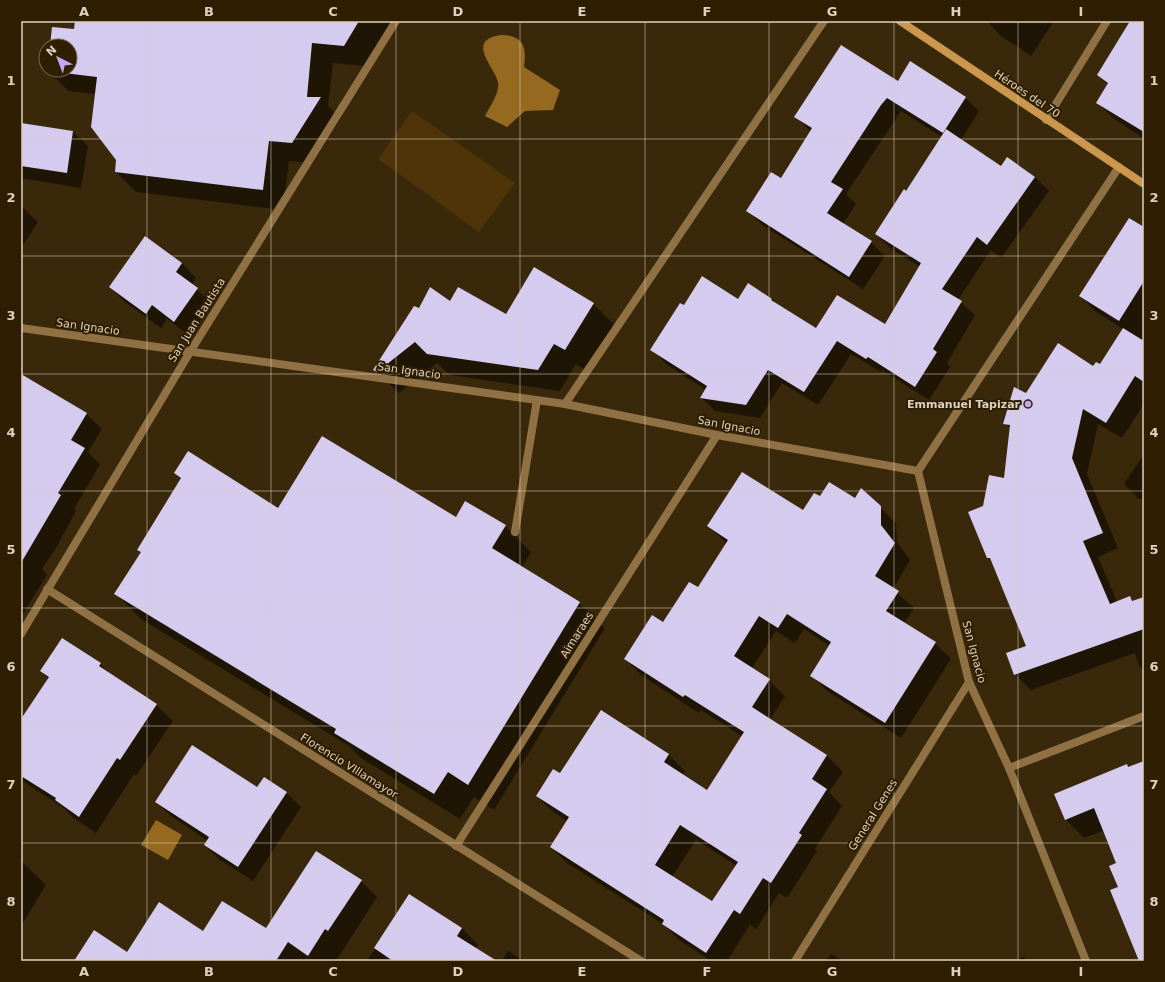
<svg xmlns="http://www.w3.org/2000/svg" width="1165" height="982" viewBox="0 0 1165 982" font-family="'DejaVu Sans',sans-serif">
<style>
.green{fill:#4e3408}
.water{fill:#966920}
.shadow{fill:#0007;fill-rule:evenodd}
.building{fill:#d5cbee;fill-rule:evenodd}
.lines{fill:none;stroke-linecap:round;stroke-linejoin:round}
.lane{stroke:#907144;stroke-width:8}
.street{stroke:#907144;stroke-width:8}
.secondary{stroke:#ca974c;stroke-width:8}
.grid{fill:none;stroke:#ddd1c1;stroke-width:1;stroke-opacity:0.55}
.poi-dot{fill:#c0a8f4;stroke:#301e02;stroke-width:1.5}
.labels{text-anchor:middle;dominant-baseline:central;stroke-width:4;stroke-linejoin:round;paint-order:stroke}
.street-label{font-size:11px;fill:#ddd1c1;stroke:#301e02}
.poi-label{font-size:11px;font-weight:bold;fill:#ddd1c1;stroke:#301e02;text-anchor:end}
.neatline{fill:none;stroke:#ddd1c1;stroke-width:1.5}
.grid-label{font-size:13px;text-anchor:middle;font-weight:bold;fill:#ddd1c1}
</style>
<rect width="100%" height="100%" fill="#3a280b"/>
<!-- green -->
<path class="green" d="M412,111l103,72 -36,49 -101,-73z"/>
<!-- water -->
<g class="water">
<path d="M500,35c23,0 27,11 24,32l36,23 -7,20 -28,1 -18,16 -22,-11c5,-10 15,-23 13,-34 -3,-15 -33,-41 2,-47z"/>
<path d="M156,820l26,15 -14,25 -27,-15z"/>
</g>
<!-- shadow -->
<g class="shadow">
<path d="M76,21h315l-27,45 -31,-3 -5,43 13,12 -29,45 -23,-2 -6,49 -147,-18 -20,-20 1,-12 -21,-66 -28,-3 -20,-21h22v-24h-19l24,-16z"/>
<path d="M987,21h67l-23,35 -30,-20z"/>
<path d="M1132,21h12v118l-31,-21 -16,-16 11,-17 -10,-10z"/>
<path d="M911,63l55,35 13,13 -18,29 40,27 34,10 14,14 -48,67 -10,-8 -33,50 17,15 -28,48 3,4 -21,33 -47,-30 -1,2 -30,-18 -33,51 -36,-22 -22,35 -45,-7 -13,-13 4,-8 -40,-26 -14,-14 32,-43 55,-7 33,-1 6,7 38,24 69,-4 35,-59 -30,-19 -14,-14 31,-42 35,-55 -41,-26 -55,83 10,10 -13,20 28,18 14,14 -22,33 -102,-65 -14,-14 34,-30 30,-48 -15,-15 102,-35z"/>
<path d="M21,124l52,8 15,14 -7,42 -60,-10z"/>
<path d="M21,206l17,16 -17,26z"/>
<path d="M1144,228v176l-22,34 -24,-14 -11,50 31,74 -20,9 19,45 13,-4 4,4 10,-4v73l-5,-5 -4,-13 -104,37 -16,-16 12,-28 -34,-84 -5,-4 -5,-51 22,-28 6,-50 -6,-6 21,-29 74,-28 23,-37 -28,-18 -15,-16z"/>
<path d="M182,263l14,15 -4,7 20,19 -23,31 -22,-16 -6,9 -36,-26 -15,-15z"/>
<path d="M593,304l22,21 -28,46 -11,-7 -16,27 -110,-16 -13,-12 -38,30 -25,-23 45,-61 87,7z"/>
<path d="M21,375l65,39 16,15 -14,23 12,12 -26,45 2,2 -20,37 -14,21 5,6 -26,42z"/>
<path d="M1144,454v46l-5,-1 -15,-15z"/>
<path d="M175,473l104,36 177,9 49,8 26,26 -9,15 57,36 26,25 -111,182 -20,-13 -14,22 -99,-61 -12,-12 -208,-127 -25,-25 25,-41 -3,-4 43,-70z"/>
<path d="M820,497l35,3 25,7 16,16 1,19 13,18 -17,29 21,19 -10,15 31,20 16,16 -50,79 -74,-47 -16,-16 19,-29 -26,-17 -9,14 -19,-12 -24,37 17,12 16,16 -15,24 57,36 16,16 -14,20 13,14 -27,43 2,2 -30,47 -8,-5 -23,36 -6,-4 -23,36h-16l-32,-21 -16,-16 -96,-61 -16,-16 16,-26 -14,-9 -16,-16 24,-21 41,-63 67,43 16,16 -3,4 26,17 35,-55 -42,-27 -2,3 -58,-38 -16,-16 73,-71 29,-44 -18,-18 94,-14zM696,840l41,26 -25,37 -40,-26z"/>
<path d="M100,664l11,11 45,30 17,16 -37,55 -2,-2 -38,59 -24,-16 -7,-8 -44,-29v-59l28,-42 -8,-8z"/>
<path d="M1144,762v199h-4l-21,-73 -2,-25 -14,-32 -19,7 -18,-18 61,-55 3,3z"/>
<path d="M257,789l29,3 15,15 -48,74 -33,-21 -15,-15 3,-4 -37,-25 -15,-14z"/>
<path d="M21,861l25,24 -25,41z"/>
<path d="M361,881l16,16 -41,64h-261l52,-8 76,-21 63,-2z"/>
<path d="M409,895l53,33 16,17 -2,4 19,12h-128z"/>
<path d="M508,951l15,10h-21z"/>
<path d="M831,954l12,7h-17z"/>
<path d="M1023,957l4,4h-14z"/>
</g>
<!-- building -->
<g class="building">
<path d="M75,21h284l-15,25 -32,-3 -5,54h14l-29,46 -23,-2 -6,49 -148,-18 1,-12 -25,-33 6,-50 -50,-6 23,-1v-24h-20l2,-19 22,2z"/>
<path d="M1130,21h14v111l-48,-29 12,-20 -11,-8z"/>
<path d="M841,45l57,36 12,-20 56,36 -23,36 -56,-35 -6,7 -50,77 12,7 -16,24 45,28 -23,36 -103,-66 25,-39 10,6 31,-50 -18,-11z"/>
<path d="M21,123l52,8 -6,42 -46,-7z"/>
<path d="M946,129l55,37 6,-9 28,20 -48,68 -10,-8 -35,52 20,12 -29,48 4,3 -22,35 -47,-30 -2,2 -29,-18 -33,51 -36,-22 -22,35 -46,-7 7,-12 -57,-36 30,-47 4,2 18,-29 36,23 10,-16 24,16 -1,1 45,28 21,-33 48,29 36,-61 -46,-29 29,-45 2,2z"/>
<path d="M1129,218l15,9v54l-25,40 -40,-25z"/>
<path d="M145,236l37,27 -6,9 22,16 -24,34 -22,-17 -6,9 -37,-27z"/>
<path d="M534,267l60,36 -29,47 -11,-6 -16,26 -111,-16 -12,-12 -38,30 -4,-2 41,-64 5,2 11,-21 20,14 8,-14 48,27z"/>
<path d="M1123,328l21,13v41l-9,-6 -29,47 -23,-14 -11,49 31,75 -20,8 27,63 20,-8 2,5 12,-4v32l-130,46 -8,-22 20,-7 -36,-88h-3l-19,-46 15,-6 6,-31 15,3 6,-53 -7,-1 11,-37 12,6 32,-50 35,23 3,-4 4,2z"/>
<path d="M21,374l66,39 -16,27 14,8 -27,45 3,2 -40,68z"/>
<path d="M322,436l134,81 9,-16 41,24 -14,23 88,54 -112,183 -20,-13 -14,22 -100,-61 2,-4 -222,-135 27,-42 -4,-2 44,-72 -7,-5 14,-22 90,57z"/>
<path d="M742,472l61,38 11,-17 6,3 9,-14 26,16 6,-10 20,18v19l14,18 -20,33 24,15 -13,20 50,31 -51,81 -75,-47 21,-34 -44,-28 -9,14 -19,-12 -25,40 36,23 -18,28 75,48 -15,24 15,10 -28,44 3,2 -31,48 -8,-5 -23,36 -6,-4 -28,43 -44,-29 2,-4 -114,-73 19,-30 -33,-21 17,-27 7,4 41,-63 68,44 -5,8 43,28 37,-58 -59,-37 -2,2 -59,-38 28,-44 11,7 26,-40 9,5 30,-47 -21,-14zM680,825l58,37 -26,39 -57,-36z"/>
<path d="M62,638l39,25 -2,3 58,38 -37,56 -3,-2 -38,59 -24,-17 1,-2 -35,-22v-57l28,-42 -9,-6z"/>
<path d="M192,745l65,42 7,-10 23,15 -49,75 -34,-22 5,-8 -54,-35z"/>
<path d="M1144,761v200h-5l-29,-71 8,-3 -9,-21 7,-3 -22,-55 -29,12 -11,-26 73,-30 1,3z"/>
<path d="M316,851l46,29 -34,51 -3,-2 -17,27 -20,-14 -12,19h-202l20,-31 33,22 32,-50 44,29 19,-30 44,27z"/>
<path d="M409,894l53,34 -5,8 40,25h-104l-19,-13z"/>
</g>
<g class="lines">
<!-- lane -->
<path class="lane" d="M515,532l22,-132"/>
<!-- street -->
<g class="street">
<path d="M1046,120l61,-99"/>
<path d="M21,328l544,76 152,31 201,36 51,211 40,86 77,193"/>
<path d="M565,404l259,-383"/>
<path d="M918,471l201,-304"/>
<path d="M47,589l594,372"/>
<path d="M21,634l169,-282 206,-331"/>
<path d="M1009,768l135,-52"/>
<path d="M456,846l261,-411"/>
<path d="M795,961l174,-279"/>
</g>
<!-- secondary -->
<path class="secondary" d="M900,21l244,163"/>
</g>
<!-- grid -->
<path class="grid" d="M147,21v940M271,21v940M396,21v940M520,21v940M645,21v940M769,21v940M894,21v940M1018,21v940M21,139h1123M21,256h1123M21,374h1123M21,491h1123M21,608h1123M21,726h1123M21,843h1123"/>
<!-- markers -->
<circle class="poi-dot" cx="1028" cy="404" r="4"/>
<g class="labels">
<!-- street labels -->
<g class="street-label">
<text transform="translate(1027 94) rotate(34)">Héroes del 70</text>
<text transform="translate(197 320) rotate(-58)">San Juan Bautista</text>
<text transform="translate(88 327) rotate(8)">San Ignacio</text>
<text transform="translate(409 371) rotate(8)">San Ignacio</text>
<text transform="translate(729 426) rotate(11)">San Ignacio</text>
<text transform="translate(577 635) rotate(-58)">Aimaraes</text>
<text transform="translate(974 652) rotate(75)">San Ignacio</text>
<text transform="translate(349 766) rotate(32)">Florencio VIllamayor</text>
<text transform="translate(873 815) rotate(-58)">General Genes</text>
</g>
<!-- poi labels -->
<g class="poi-label">
<text x="1020" y="404">Emmanuel Tapizar</text>
</g>
</g>
<!-- border -->
<rect width="1165" height="982" fill="none" stroke="#301e02" stroke-width="44"/>
<!-- north arrow -->
<g transform="translate(58 58) rotate(318)"><circle r="19" fill="#301e02" stroke="#75664e"/>
<path d="M0-3L7 15L0 10L-7 15Z" fill="#c0a8f4"/>
<text y="-6" font-size="11" font-weight="bold" text-anchor="middle" fill="#ddd1c1">N</text>
</g>
<rect x="22" y="22" width="1121" height="938" class="neatline"/>
<g class="grid-label">
<text x="84" y="16">A</text>
<text x="209" y="16">B</text>
<text x="333" y="16">C</text>
<text x="458" y="16">D</text>
<text x="582" y="16">E</text>
<text x="707" y="16">F</text>
<text x="832" y="16">G</text>
<text x="956" y="16">H</text>
<text x="1081" y="16">I</text>
<text x="11" y="85">1</text>
<text x="1154" y="85">1</text>
<text x="11" y="202">2</text>
<text x="1154" y="202">2</text>
<text x="11" y="320">3</text>
<text x="1154" y="320">3</text>
<text x="11" y="437">4</text>
<text x="1154" y="437">4</text>
<text x="11" y="554">5</text>
<text x="1154" y="554">5</text>
<text x="11" y="671">6</text>
<text x="1154" y="671">6</text>
<text x="11" y="789">7</text>
<text x="1154" y="789">7</text>
<text x="11" y="906">8</text>
<text x="1154" y="906">8</text>
<text x="84" y="976">A</text>
<text x="209" y="976">B</text>
<text x="333" y="976">C</text>
<text x="458" y="976">D</text>
<text x="582" y="976">E</text>
<text x="707" y="976">F</text>
<text x="832" y="976">G</text>
<text x="956" y="976">H</text>
<text x="1081" y="976">I</text>
</g>
</svg>
